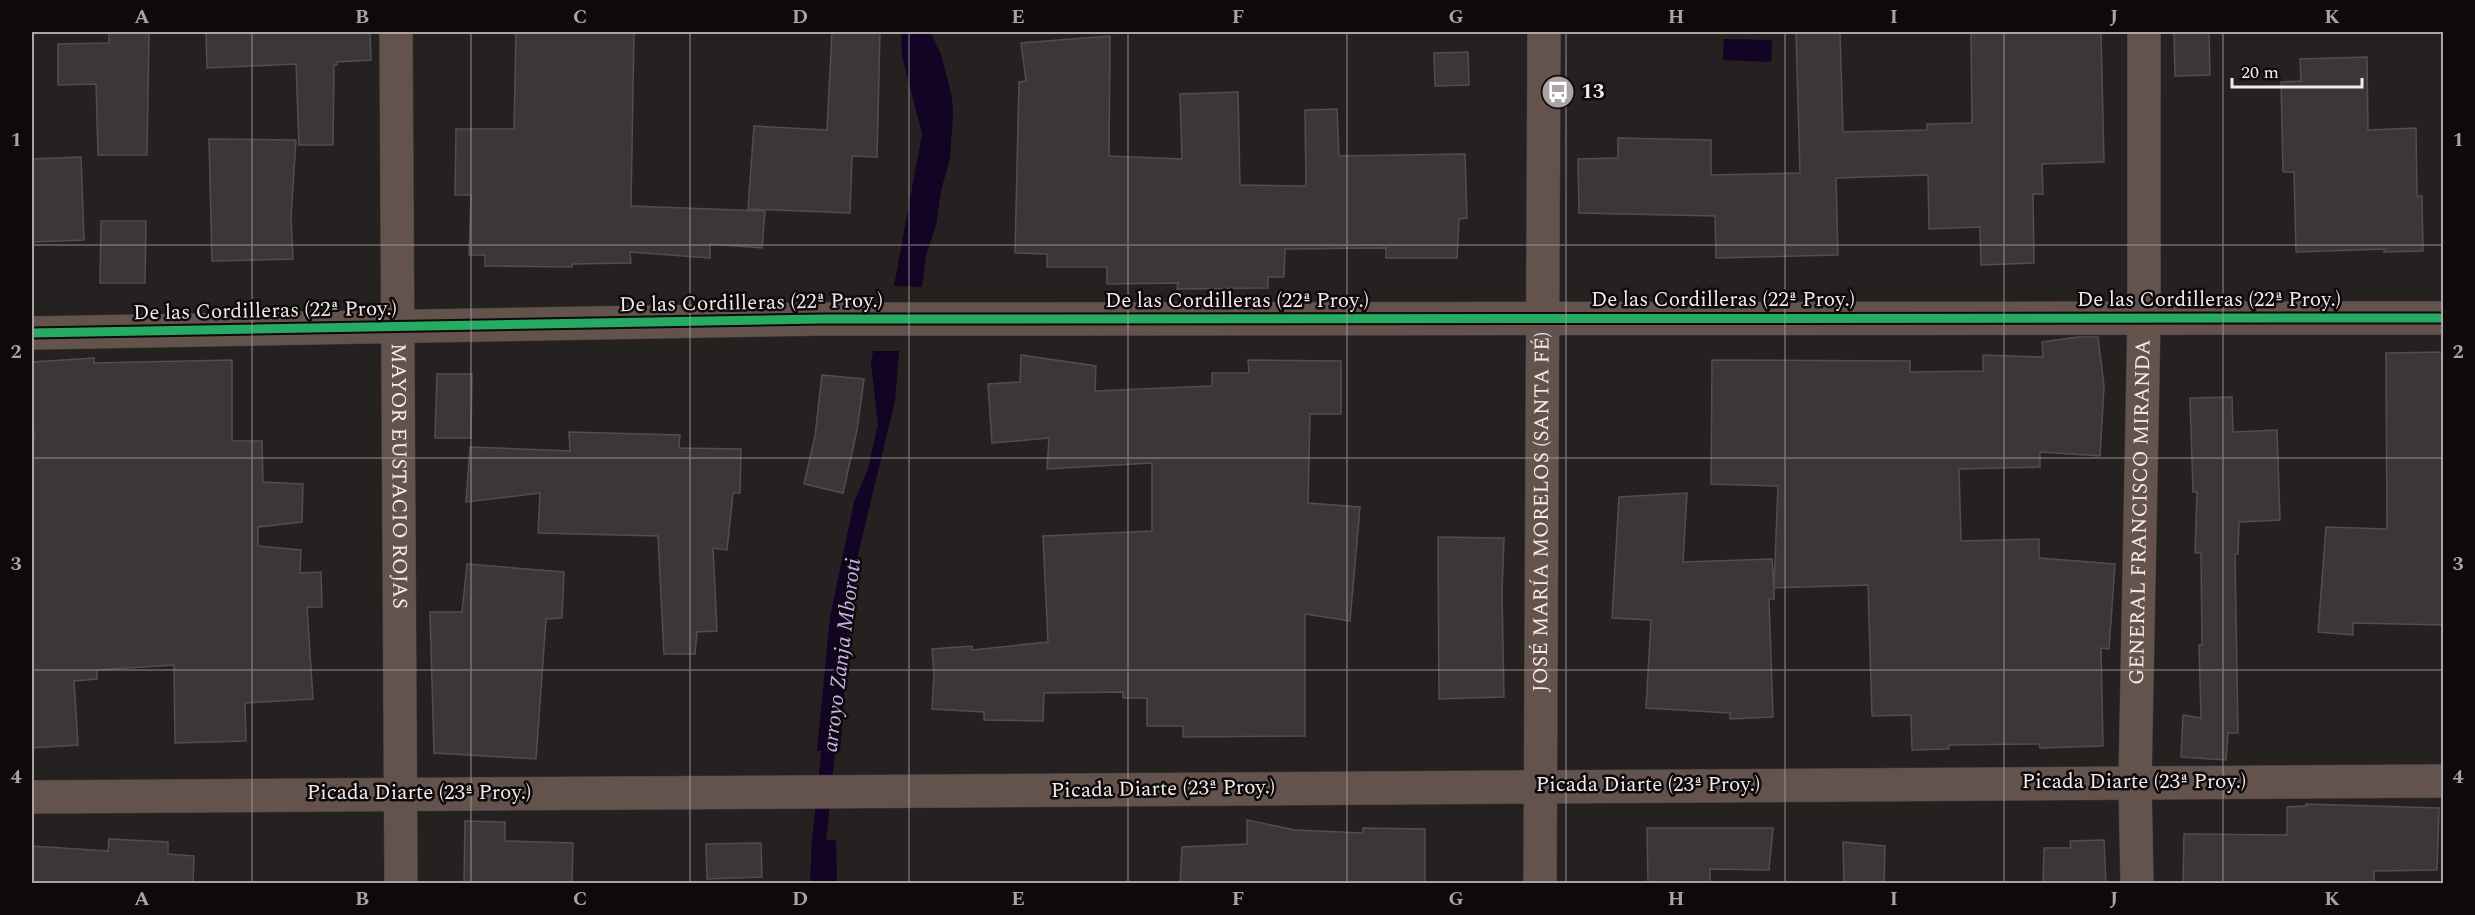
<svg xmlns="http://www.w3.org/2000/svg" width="2475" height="915" viewBox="0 0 2475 915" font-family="Spectral,serif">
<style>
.water{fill:#130324}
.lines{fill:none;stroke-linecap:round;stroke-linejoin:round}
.stream{stroke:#130324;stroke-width:14}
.building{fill:#3b3739;stroke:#524d4e;stroke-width:1.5}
.minor-casing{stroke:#423e3e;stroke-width:34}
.tertiary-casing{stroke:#423e3e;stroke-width:34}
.minor{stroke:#63534c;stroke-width:33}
.tertiary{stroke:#63534c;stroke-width:33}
.cycleway-casing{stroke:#0e090a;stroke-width:13}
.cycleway{stroke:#26ab63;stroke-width:9}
.grid{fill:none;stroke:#aba4a4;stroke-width:1.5;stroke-opacity:0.55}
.labels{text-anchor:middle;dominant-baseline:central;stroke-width:5;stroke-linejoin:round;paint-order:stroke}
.poi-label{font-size:21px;font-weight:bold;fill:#f3eaeb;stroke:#0e090a;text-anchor:start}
.street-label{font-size:21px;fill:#f3eaeb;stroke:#0e090a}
.water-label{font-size:22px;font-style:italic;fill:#cab1f2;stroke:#0e090a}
.neatline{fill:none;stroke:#aba4a4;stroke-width:2}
.grid-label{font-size:20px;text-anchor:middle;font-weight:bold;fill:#aba4a4}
</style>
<rect width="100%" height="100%" fill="#262121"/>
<!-- water -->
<g class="water">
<path d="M901,32h29l11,22 11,43 1,18 -3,43 -9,33 -5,35 -10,29 -4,32 -28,-1 28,-152 -20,-78z"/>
<path d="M1724,39l48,1 -1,22 -48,-2z"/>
<path d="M873,351h26l-4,50 -42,174 -13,176h-23l13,-134 24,-115 14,-33 10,-45 -7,-60z"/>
<path d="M812,840h24l1,43h-27z"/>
</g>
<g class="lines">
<!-- stream -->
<path class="stream" d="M818,884v-33l12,-117"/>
</g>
<!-- building -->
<g class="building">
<path d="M109,32h40l-2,123h-49l-2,-71 -38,1v-41l51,-1z"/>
<path d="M206,32h164l1,28 -34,2v3h-3l-1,80h-34l-3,-81 -89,4z"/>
<path d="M516,32h118l-3,174 134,5 -3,37 -52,-4v14l-80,-6 1,11 -59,1v3l-87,-1v-11h-16l2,-60h-16l1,-66h58z"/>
<path d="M832,32h48l-3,125 -25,-1 -2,57 -102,-4 6,-83 73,4z"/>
<path d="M1796,32h44l3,100 84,-2v-6l45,-1 -1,-91h130l3,130 -62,2 1,30h-10l1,69 -53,2 -1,-38 -51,2 -1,-54 -92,3 2,77 -122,3 -1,-42 -136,-3 -1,-54 40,-1v-20l93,2v35l89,-2z"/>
<path d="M2174,32h35l1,43 -35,1z"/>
<path d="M1110,36l-1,120 73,3 -2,-65 58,-2 2,93 66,1 -1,-76 32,-1 2,47 126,-2 2,64 -8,1 -2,39h-71v-10l-101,1 -1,28h-16v11l-91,1 1,-6 -71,1v-17h-60v-13l-32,-1 4,-171 7,-1 -5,-38z"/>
<path d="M1468,52l1,33 -34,1 -1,-33z"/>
<path d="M2367,57l1,73 48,-2 1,68h5l1,55 -39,1v-3l-88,3 -2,-80h-11l-2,-90 20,-1 -1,-22z"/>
<path d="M209,139l87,1 -5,77 2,42 -81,2z"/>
<path d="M81,157l3,83 -52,2v-83z"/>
<path d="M101,221h45l-1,62h-45z"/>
<path d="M2078,337h20l6,49 -4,70 -60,-4v15l-81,2 2,72 78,-2v19l76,6 -6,85 -8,-1 2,98 -63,2 -1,-4 -90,1v4l-37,1 -1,-35 -39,1 -4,-131 -94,3v11h-5l4,118 -43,2v-6l-84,-5 5,-88 -39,-2 7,-121 68,-4 -4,69 89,-3 2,28 4,-101 -67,-2 1,-124 198,1v11l73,-1v-16l60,2 -1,-15z"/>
<path d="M2444,352v273l-91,-2v12l-35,-3 8,-105 61,2 -1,-176z"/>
<path d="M1021,355l75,11 -1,25 117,-5v-13h37l-1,-13 93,1v53h-31l-2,89 52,4 -10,114 -45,-7v122l-122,1v-11h-36v-28h-24v-6l-79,1 -1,28 -59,-1v-8l-52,-3 2,-35 -2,-25 40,-3v4l76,-8 -5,-106 109,-5v-68l-105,6 2,-31 -57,5 -4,-59 32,-2z"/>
<path d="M94,358v5l138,-3v81h30l1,41 40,2 -1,38 -44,5v19l43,4 -1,23 21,-1 1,35h-15l6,92 -68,4 1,38 -71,2 -1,-78 -77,5v9l-23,2 4,64 -46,3v-308h2l-2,-78z"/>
<path d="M437,374h35l-1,64h-36z"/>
<path d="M822,375l42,4 -7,51 -14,63 -39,-9 11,-48z"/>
<path d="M2232,397l1,35 44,-2 3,90 -41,2 -1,32h-3l3,179h-10l-2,27 -45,-3 2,-42 18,3 -2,-73h3l-1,-92h-6l2,-61h-4l-3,-94z"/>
<path d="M569,432l111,3 -1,13 62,1 -1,44h-7l-6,57 -14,-2 4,83 -20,1 -2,22h-31l-6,-118 -120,-3 2,-40 -74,9 4,-55 100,4z"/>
<path d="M1438,537l66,1 -2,55 2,104 -65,2z"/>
<path d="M467,564l97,8 -2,46 -16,1 -10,140 -102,-6 -4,-141h32z"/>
<path d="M2306,804l133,4 -2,62 -63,1v13h-191l1,-50 103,1v-28l19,-1z"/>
<path d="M1247,820l48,10 68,3v-5l62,1v55h-245l2,-37 65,-3z"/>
<path d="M465,821l40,1v19l68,2 -1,41 -108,-2z"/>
<path d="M1647,828h126l-4,42 -59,-1v15h-62z"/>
<path d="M109,839l59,3v12l26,2 -1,28h-161v-38l76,5z"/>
<path d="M2104,840l2,44h-63l1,-36h27l-1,-7z"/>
<path d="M1843,842l42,4 -1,38h-40z"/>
<path d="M761,843l1,34 -55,2 -1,-35z"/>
</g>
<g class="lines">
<!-- minor casing -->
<g class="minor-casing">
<g id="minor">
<path id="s1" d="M396,32l5,852"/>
<path d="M32,333l790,-14 1622,-1"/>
<path d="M32,797l2412,-16"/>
</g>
</g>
<!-- tertiary casing -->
<g class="tertiary-casing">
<g id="tertiary">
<path id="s2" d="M1540,884l4,-852"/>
<path id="s3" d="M2137,884l-2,-102 9,-464v-286"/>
</g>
</g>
<!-- minor -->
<use href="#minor" class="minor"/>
<!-- tertiary -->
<use href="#tertiary" class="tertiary"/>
<!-- cycleway casing -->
<g class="cycleway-casing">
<path id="cycleway" d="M32,333l790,-14 1622,-1"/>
</g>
<!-- cycleway -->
<use href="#cycleway" class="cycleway"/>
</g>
<!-- grid -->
<path class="grid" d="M252,32v852M471,32v852M690,32v852M909,32v852M1128,32v852M1347,32v852M1566,32v852M1785,32v852M2004,32v852M2223,32v852M32,245h2412M32,458h2412M32,670h2412"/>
<!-- icons -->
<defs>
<g id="bus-disc" transform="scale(1.725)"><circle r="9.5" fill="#aba4a4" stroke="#0e090a"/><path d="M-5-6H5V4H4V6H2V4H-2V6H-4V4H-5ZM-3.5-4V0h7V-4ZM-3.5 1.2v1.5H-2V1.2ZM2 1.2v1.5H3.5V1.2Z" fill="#fff"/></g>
</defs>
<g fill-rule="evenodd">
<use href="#bus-disc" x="1558" y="92"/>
</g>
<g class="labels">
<!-- poi labels -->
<g class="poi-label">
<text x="1581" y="92">13</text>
</g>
<!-- street labels -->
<g class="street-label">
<text x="1723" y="300">De las Cordilleras (22ª Proy.)</text>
<text x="2209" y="300">De las Cordilleras (22ª Proy.)</text>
<text x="1237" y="301">De las Cordilleras (22ª Proy.)</text>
<text transform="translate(751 303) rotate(-1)">De las Cordilleras (22ª Proy.)</text>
<text transform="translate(265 311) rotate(-1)">De las Cordilleras (22ª Proy.)</text>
<text stroke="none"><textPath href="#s1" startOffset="444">MAYOR EUSTACIO ROJAS</textPath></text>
<text stroke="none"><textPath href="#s2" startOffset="372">JOSÉ MARÍA MORELOS (SANTA FÉ)</textPath></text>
<text stroke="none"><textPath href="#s3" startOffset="372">GENERAL FRANCISCO MIRANDA</textPath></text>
<text x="2134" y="782">Picada Diarte (23ª Proy.)</text>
<text x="1648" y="785">Picada Diarte (23ª Proy.)</text>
<text transform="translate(1163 789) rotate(-1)">Picada Diarte (23ª Proy.)</text>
<text x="419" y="793">Picada Diarte (23ª Proy.)</text>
</g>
<!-- water labels -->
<g class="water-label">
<text transform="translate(842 655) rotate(-83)">arroyo Zanja Mboroti</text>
</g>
</g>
<!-- border -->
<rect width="2475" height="915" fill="none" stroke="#0e090a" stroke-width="66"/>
<!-- scale -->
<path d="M2232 78v9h130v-9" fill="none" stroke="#f3eaeb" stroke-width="3"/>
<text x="2241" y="78" font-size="18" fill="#f3eaeb" stroke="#0e090a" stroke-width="4.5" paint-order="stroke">20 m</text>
<rect x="33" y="33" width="2409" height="849" class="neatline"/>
<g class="grid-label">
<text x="142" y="23">A</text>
<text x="362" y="23">B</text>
<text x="580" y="23">C</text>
<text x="800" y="23">D</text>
<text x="1018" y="23">E</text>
<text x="1238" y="23">F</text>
<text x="1456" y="23">G</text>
<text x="1676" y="23">H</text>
<text x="1894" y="23">I</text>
<text x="2114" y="23">J</text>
<text x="2332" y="23">K</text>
<text x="16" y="146">1</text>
<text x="2458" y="146">1</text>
<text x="16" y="358">2</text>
<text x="2458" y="358">2</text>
<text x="16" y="570">3</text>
<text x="2458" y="570">3</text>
<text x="16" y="783">4</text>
<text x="2458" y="783">4</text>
<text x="142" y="905">A</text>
<text x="362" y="905">B</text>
<text x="580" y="905">C</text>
<text x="800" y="905">D</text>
<text x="1018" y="905">E</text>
<text x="1238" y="905">F</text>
<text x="1456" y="905">G</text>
<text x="1676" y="905">H</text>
<text x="1894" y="905">I</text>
<text x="2114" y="905">J</text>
<text x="2332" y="905">K</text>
</g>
</svg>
